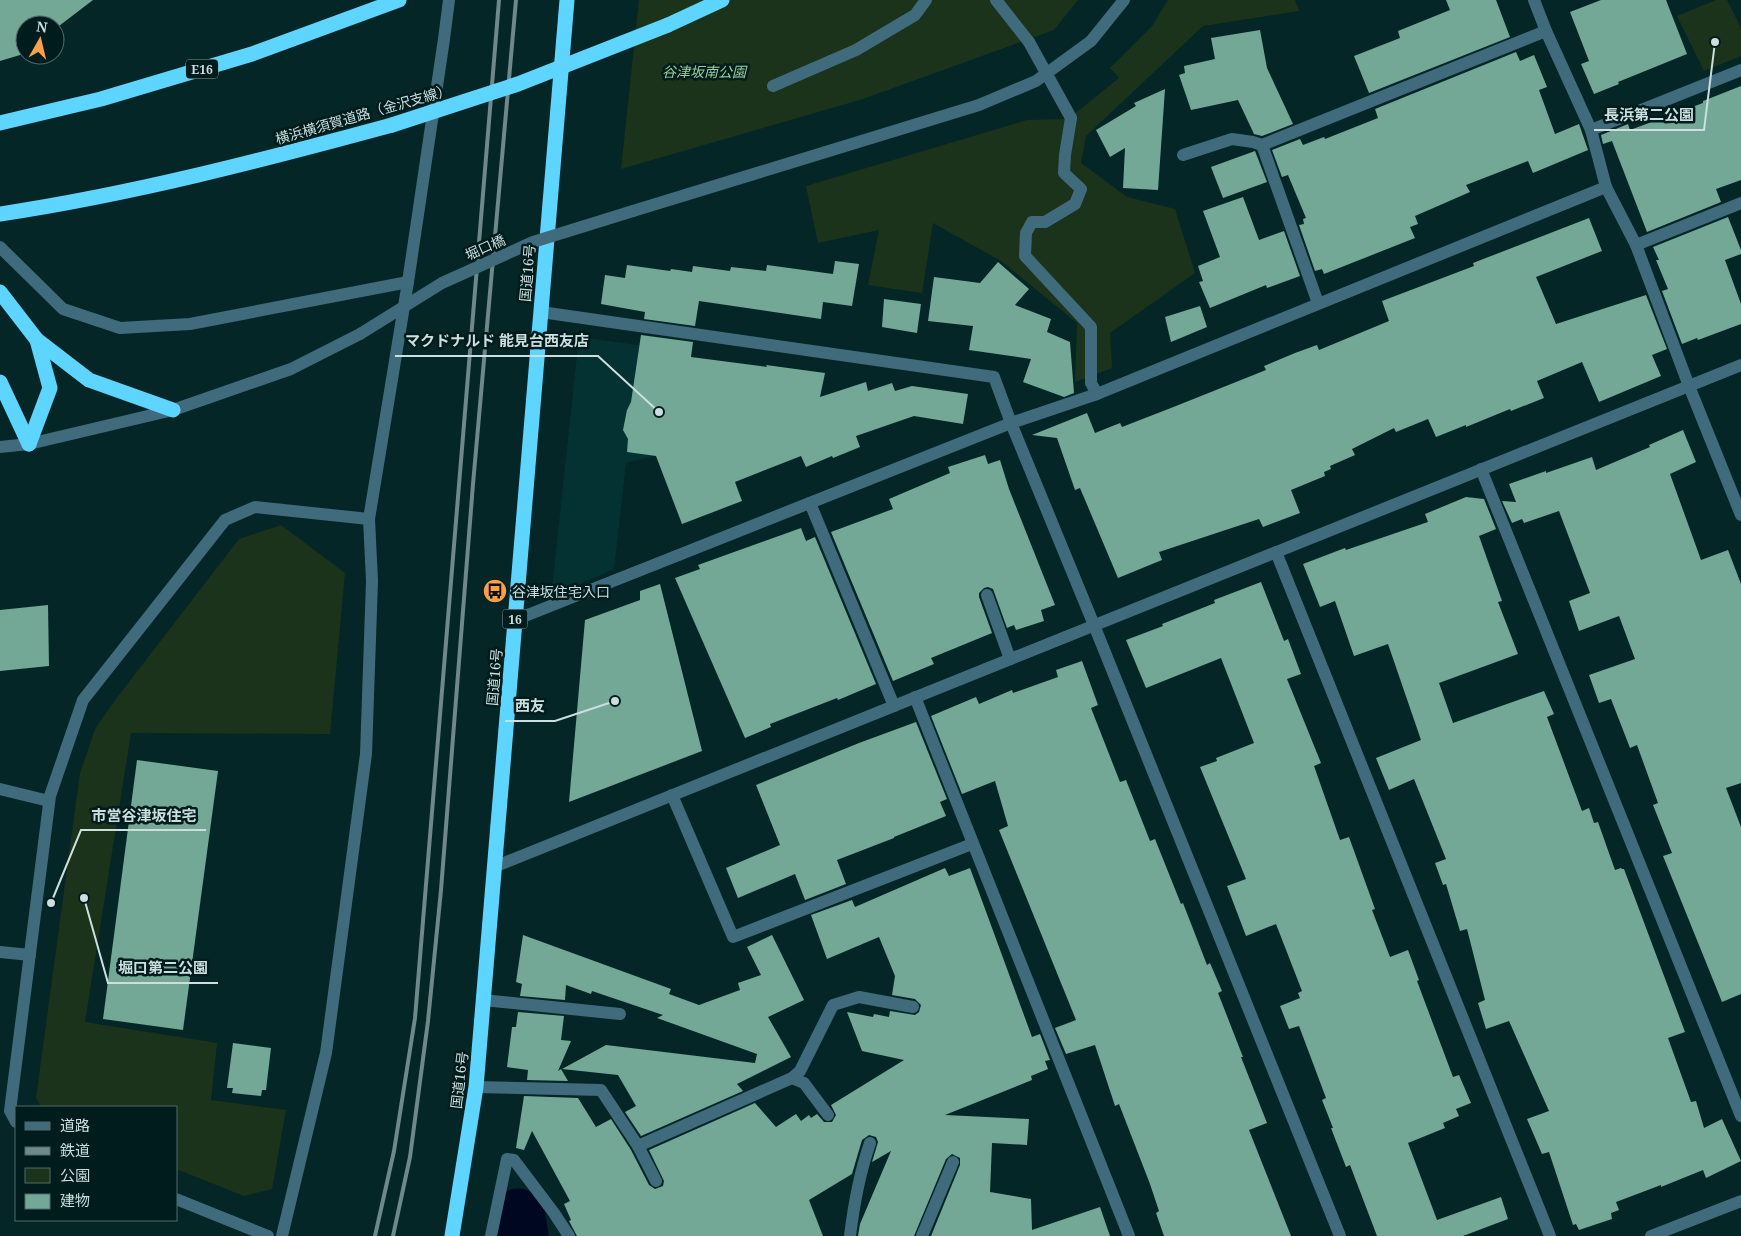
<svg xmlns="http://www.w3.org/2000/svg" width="1741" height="1236" viewBox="0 0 1741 1236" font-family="'Noto Serif','Noto Sans JP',serif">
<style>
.built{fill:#043233}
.green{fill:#1b331a}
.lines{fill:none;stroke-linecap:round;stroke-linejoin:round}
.river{stroke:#000821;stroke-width:55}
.building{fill:#74a896}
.minor{stroke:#406b7c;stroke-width:12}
.highway{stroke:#5dd5ff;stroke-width:15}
.rail{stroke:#6f8889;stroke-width:4}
.minor-bridge{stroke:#406b7c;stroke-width:12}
.highway-bridge{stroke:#5dd5ff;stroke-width:15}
.labels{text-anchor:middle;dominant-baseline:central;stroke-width:5;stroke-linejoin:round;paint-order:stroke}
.shield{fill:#001c1d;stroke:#8fa4a4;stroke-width:1}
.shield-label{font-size:12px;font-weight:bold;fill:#ccdede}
.park-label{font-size:14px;font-style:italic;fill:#9ccf9a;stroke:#001c1d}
.street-label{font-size:14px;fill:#ccdede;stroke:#001c1d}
.poi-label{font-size:14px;fill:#ccdede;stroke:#001c1d;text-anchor:start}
.leader{fill:none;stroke:#ccdede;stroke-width:2}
.callout-dot{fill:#ccdede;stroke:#001c1d;stroke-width:2}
.callout-label{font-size:15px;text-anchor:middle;font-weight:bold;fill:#ccdede;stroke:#001c1d;stroke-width:5;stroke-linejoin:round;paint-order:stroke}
</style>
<rect width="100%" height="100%" fill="#042627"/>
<!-- built -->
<path class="built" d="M579,337l103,14 -32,94v12l-24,6 -12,106 -63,28z"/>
<!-- green -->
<g class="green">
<path d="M639,0h439l-24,30 -191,69 -242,70z"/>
<path d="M1168,0h127l4,11 -96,15 -117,110 -5,27 46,34 48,12 20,64 -85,60 2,35 -37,14 2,-59 -76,-62 -68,-38 -11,70 -54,-8 11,-55 -61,13 -12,-57 221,-66 41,-1 51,-41 -9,-10 42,-42z"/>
<path d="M1716,0h11l14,28v28l-37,15 -27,-55z"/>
<path d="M281,525l64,48 -15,161 -199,-1 -46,289 132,21 -6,57 75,10 -14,79 -28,7 -68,-27v-62h-135l-5,-9 44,-325 16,-46 23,-32 120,-156z"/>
</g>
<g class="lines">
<!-- river -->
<path class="river" d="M518,1216l3,20"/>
</g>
<!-- building -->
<g class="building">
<path d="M0,0h93l-38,29v-4h-30v26l-5,4 -20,6z"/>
<path d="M1446,0h50l14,37 -141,56 -15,-37 46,-18 -2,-7 52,-21z"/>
<path d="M1601,0h65l21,54 -69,28 1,2 -25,10 -13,-30 8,-3 -19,-49z"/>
<path d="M1260,30l7,38 26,56 -31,12 -8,-2 -16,-34 -47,10 -12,-35 6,-2 -1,-7 31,-7 -4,-21z"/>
<path d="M1516,52l4,9 14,-6 13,32 -8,3 16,44 24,-10 9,26 -55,23 -5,-12 -62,24 4,7 -55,24 3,8 -8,3 5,11 -91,36 -2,-5 -7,2 -16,-46 5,-1 -1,-5 3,-1 -18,-43 -6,2 -10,-27 28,-11 3,6 21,-8 1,2 53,-21 -3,-9z"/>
<path d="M1741,86v94l-25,9 5,13 -74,30 -35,-91 -9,3 -2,-9 27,-11 2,6 73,-27v-2z"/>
<path d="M1165,89l-7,101 -35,-2 2,-40 -15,9 -14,-27 40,-24 -2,-3z"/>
<path d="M1255,151l12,31 -44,16 -12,-31z"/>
<path d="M1243,197l16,43 25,-9 16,45 -33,12 -1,-3 -56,23 -11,-26 4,-1 -5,-15 22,-9 -17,-46z"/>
<path d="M1728,217l13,33v4l-16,6 16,44v20l-43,16 -1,-2 -15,6 -20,-53 6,-2 -12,-29h3l-6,-13z"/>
<path d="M1589,218l13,33 -66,26 20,47 90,-29 21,54 -15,6 9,21 -62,26 -17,-40 -45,19 7,17 -33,13 -1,-2 -44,18v-2l-30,12 -8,-18 -32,13 -2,-4 -42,21 3,6 -25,11 1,3 -7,3 1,4 -34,14 9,23 -37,14 -4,-8 -100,33 3,8 -44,18 -38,-90 -5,2 -18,-52 -25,-3 55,-22 8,20 25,-10 2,4 54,-21 90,-36 -2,-4 31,-13 22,-8 2,5 70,-29 -7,-20 92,-35 -1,-3z"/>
<path d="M835,261l24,3 -7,42 -29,-4 -2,17 -122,-18 -4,25 -51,-7 1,-7 -44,-8 4,-29 20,3 2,-13 43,6 1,-2 21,3 1,-6 37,5 1,-4 35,4 1,-6 66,9z"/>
<path d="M998,262l31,27 -14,16 36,14 -4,13 23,10 4,51 -10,4 -41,-15 8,-23 -62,-9 4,-24 -45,-5 6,-44 46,6z"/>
<path d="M884,299l37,5 -4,29 -35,-6z"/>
<path d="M1200,306l7,21 -36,15 -6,-25z"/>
<path d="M641,335l52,7 -2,15 76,10 -1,-2 59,8 -5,24 46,-15 2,9 24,-8 3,8 17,-5 56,8 -5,30 -49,-8 -58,20 4,11 -27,11 -1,-2 -26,11 -5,-11 -66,26 7,19 -60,23 -26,-68 -29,-4 1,-13 -5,-9 4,-20 4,-8z"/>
<path d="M1683,430l13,32 -26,12 31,86 27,-10 13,34v199l-15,5 15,39v167l-19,8 -59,-146 9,-3 -19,-48 5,-2 -21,-58 -7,3 -19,-49 -12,4 -10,-28 46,-16 -16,-43 -40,15 -10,-30 21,-8 -31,-82 -35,12 -2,-4 -10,4 -10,-22 14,1 -7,-18 37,-13v2l46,-16 4,13 54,-23 -1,-2z"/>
<path d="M985,455l3,9 12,-4 9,29 46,116 -14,5 3,11 -28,9 -2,-5 -7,3 -14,-39 -5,-2 -4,1 -5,5v4l13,36 -61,25 3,6 -41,17 -62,-149 62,-23 -4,-10 61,-26 -2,-6z"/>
<path d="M1466,497l18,2 12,30 -17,7 23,65 -4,1 20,52 -79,29 14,40 91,-32 10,23 -7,3 35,94 7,-3 5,15 4,-1 17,48 6,-2 1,1h2l61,163 -17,6 23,64 5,-1 8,27 18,-9 19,42 -35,17 -3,-8 -42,17v-2l-45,17 3,8 -8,3 1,6 -33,11 -3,-6 -3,1 -24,-73 -7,2 -15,-35 22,-8 -40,-90 -23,8 -8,-26 7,-3 -18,-71 -7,2 -14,-47 -3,1 -8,-22 11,-4 -32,-80 -25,11 -13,-32 45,-18 -33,-96 -34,12 -19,-55 -15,6 -17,-43 42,-16 1,2 82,-28 -3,-8z"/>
<path d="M801,528l5,13 9,-4 61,147 -38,16 -1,-2 -67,26 1,3 -26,11 -70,-160 25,-9 -2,-4z"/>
<path d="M1261,582l23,59 4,-2 13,35 -14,5 34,84 -7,3 26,74 9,-3 26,72 -3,1 18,47 18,-7 11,30 -2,1 36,96 6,-2 12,28 -15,6 3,7 -16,7 2,5 -37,15 29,77 64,-23 7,22 -45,17h-86l-27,-71 -4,2 -15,-39h2l-11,-28 4,-2 -27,-72 -10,3 -9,-23 20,-8 -2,-5 4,-2 -26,-67 -30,12 -19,-50 19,-7 -46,-112 17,-6 -1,-3 38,-15 -33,-85 -75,30 -20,-48 37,-14 -1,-2 53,-21 -1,-3z"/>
<path d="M660,584l42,167 -133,51 16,-182 55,-20v-9z"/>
<path d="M48,605l1,61 -49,5v-61z"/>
<path d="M1082,661l16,44 -7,3 29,74 6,-2 24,61 5,-2 26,65 2,-1 24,62 3,-2 12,28 -4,2 25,64h-2l26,66 -18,7 42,106h-127l-8,-23 3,-2 -9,-27 -31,-80 -4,2 -20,-61 -29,9 -11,-26 21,-8 -77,-190 9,-4 -13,-45 -33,13 -31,-78 45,-19 3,7 33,-14 1,3 45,-16 -2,-7z"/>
<path d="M916,722l31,77 -7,3 6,14 -52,21v1l-57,22 9,24 -41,16 -10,-26 -57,24 -12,-30 54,-23 -24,-60 103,-42z"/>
<path d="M137,760l81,11 -35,259 -80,-11z"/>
<path d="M945,868l4,8 21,-8 62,169 8,-3 10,26 -5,1 3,8 -17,7 1,4 -87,35 84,4 -2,26 -35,-2 -2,49 41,7 1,31 68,-23 10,29h-179l29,-71v-7l-8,-4 -6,5 -32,77h-56l2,-12 31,-73 -19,11 6,-20 -2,-5 -7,-2 -7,5 -10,34 -43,26 14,36h-246l-8,-15 2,-1 -7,-16 6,-3 -38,-70 -8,19 -8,-2 8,-52 54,2 18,29 15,-8 20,31 18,35 6,4 8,-3 1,-5 -15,-31 106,-47 21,24 20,-13 5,7 8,-6 2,3 6,-4 7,8h8l4,-7 -5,-10 73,-45 -42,-9 -15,-39 26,5 1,-3 15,3 1,-6 25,4 4,-3 2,-7 -6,-6 -23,-4 3,-19 -16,-39 -52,22 -16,-44 41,-15 3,7z"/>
<path d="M523,935l148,54 -2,5 30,11 41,-15 -2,-7 23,-8 -14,-28 25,-12 32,65 -36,17 23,40 -54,27 6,7 -102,45 -16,-24 11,-6 -18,-31 -56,-6 44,-24 149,18 2,-9 -100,-36 6,-3 -71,-24 -1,3 -25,-9 -1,15 -45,-4 2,-12 -6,-2z"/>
<path d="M518,1012l46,4 -3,24 10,1 -13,30 3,-2 7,12 -41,-1 1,-10 -21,-3 5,-40h4z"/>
<path d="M233,1043l38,5 -5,42h-4l-1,6 -29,-3 1,-5h-6z"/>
</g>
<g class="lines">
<!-- minor -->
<g class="minor">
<path d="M996,0l33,42"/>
<path d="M1534,0l12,31 45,99 15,57 30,58 53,141 52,129"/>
<path d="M773,86l83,-36 59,-35 11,-15"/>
<path d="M1071,118l-6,37 -1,18 17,16 -6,15 -30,18h-13l-6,11 -1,23 66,71v56l6,11"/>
<path d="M1591,130l150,-60"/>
<path d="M1183,155l49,-16 21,3 9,3"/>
<path d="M633,211l346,-106 57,-24 55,-40 33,-41"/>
<path d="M1636,245l105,-42"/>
<path d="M0,247l63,62 57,19 70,-4 218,-42"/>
<path d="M1318,303l-56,-158 284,-114"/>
<path d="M541,312l453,65 17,46 83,202 246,611"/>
<path d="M0,447l29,-3 144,-34 118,-41 69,-35"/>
<path d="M1481,469l260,647"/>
<path d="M810,503l84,203"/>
<path d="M1276,552l274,684"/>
<path d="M987,595l23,64"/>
<path d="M515,620l496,-197 86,-29 509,-207"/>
<path d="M915,697l214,539"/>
<path d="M0,789l49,12"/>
<path d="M672,795l61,142 239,-93"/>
<path d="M494,867l1247,-502"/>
<path d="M0,952l30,3"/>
<path d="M483,1000l137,14"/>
<path d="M792,1078l12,5 24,32"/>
<path d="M476,1087l125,3 37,56 18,35"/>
<path d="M16,1122l-6,-11 40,-315 33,-96 142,-180 30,-13 114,12"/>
<path d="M638,1146l154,-68 8,-7 33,-66 26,-8 54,10"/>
<path d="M176,1199l92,37"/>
<path d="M282,1236l44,-183 40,-299 6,-173 -3,-62 39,-237 36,-243 5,-39"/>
<path d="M491,1236l16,-77 7,1 40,53 15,23"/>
<path d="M850,1236c4,-33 9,-61 20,-93"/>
<path d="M922,1236l31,-74"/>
<path d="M1651,1236l90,-35"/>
</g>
<!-- highway -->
<g class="highway">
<path d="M668,25l54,-25"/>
<path d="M0,123l101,-24 151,-45 147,-54"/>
<path d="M0,214c133,-20 263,-54 392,-89"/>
<path d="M0,292l37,48 13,48 -21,56"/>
<path d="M37,340l52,40 84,30"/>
<path d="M0,382l29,62"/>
<path d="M452,1236l24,-149 91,-1087"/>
</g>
<!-- rail -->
<g class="rail">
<path d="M375,1236l19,-85 21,-133 84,-1018"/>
<path d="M393,1236l17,-79 18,-136 13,-131 32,-406 43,-484"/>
</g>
<!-- minor-bridge -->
<g class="minor-bridge">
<path d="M1029,42l42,76"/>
<path d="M360,334l82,-51 91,-41 100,-31"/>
</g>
<!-- highway-bridge -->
<path class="highway-bridge" d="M392,125l126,-41 150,-59"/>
</g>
<!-- icons -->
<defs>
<g id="bus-disc" transform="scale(1.25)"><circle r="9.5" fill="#f8a04b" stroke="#001c1d"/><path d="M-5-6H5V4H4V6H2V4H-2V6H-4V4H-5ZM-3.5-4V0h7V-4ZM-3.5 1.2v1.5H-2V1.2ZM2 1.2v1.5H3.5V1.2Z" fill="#111"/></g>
</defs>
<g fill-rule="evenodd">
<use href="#bus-disc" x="495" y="591"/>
</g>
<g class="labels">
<!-- shield labels -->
<g class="shield">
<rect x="186" y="59.5" width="32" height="19" rx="4"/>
<rect x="502.5" y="609.5" width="25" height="19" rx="4"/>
</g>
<g class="shield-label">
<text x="202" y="69">E16</text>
<text x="515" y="619">16</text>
</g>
<!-- park labels -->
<g class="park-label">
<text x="704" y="71">谷津坂南公園</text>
</g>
<!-- street labels -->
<g class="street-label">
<text transform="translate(363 114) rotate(-16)">横浜横須賀道路（金沢支線）</text>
<text transform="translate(485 247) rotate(-24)">堀口橋</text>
<text transform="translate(527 273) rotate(-85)">国道16号</text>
<text transform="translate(494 677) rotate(-85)">国道16号</text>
<text transform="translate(459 1080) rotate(-83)">国道16号</text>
</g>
<!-- poi labels -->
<g class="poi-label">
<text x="512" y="591">谷津坂住宅入口</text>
</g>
</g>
<!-- callouts -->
<path class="leader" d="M1715 42L1704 130H1594M659 412L598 356H395M615 701L555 721H505M51 903L81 830H206M84 898L108 983H218"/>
<g class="callout-dot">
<circle cx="1715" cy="42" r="5"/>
<circle cx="659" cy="412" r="5"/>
<circle cx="615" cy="701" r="5"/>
<circle cx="51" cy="903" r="5"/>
<circle cx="84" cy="898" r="5"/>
</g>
<g class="callout-label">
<text x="1649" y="120">長浜第二公園</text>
<text x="497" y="346">マクドナルド 能見台西友店</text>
<text x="530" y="711">西友</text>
<text x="144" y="821">市営谷津坂住宅</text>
<text x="163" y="973">堀口第二公園</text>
</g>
<!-- legend -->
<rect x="15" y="1106" width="162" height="115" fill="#001c1d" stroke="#526a6a"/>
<rect x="25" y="1122" width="25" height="8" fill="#406b7c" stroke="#526a6a"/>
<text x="60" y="1131" font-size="15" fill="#ccdede">道路</text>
<rect x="25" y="1147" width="25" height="8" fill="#6f8889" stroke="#526a6a"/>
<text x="60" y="1156" font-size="15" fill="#ccdede">鉄道</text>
<rect x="25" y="1168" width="25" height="15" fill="#1b331a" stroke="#526a6a"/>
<text x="60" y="1181" font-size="15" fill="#ccdede">公園</text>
<rect x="25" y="1194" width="25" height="15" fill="#74a896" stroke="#526a6a"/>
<text x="60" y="1206" font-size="15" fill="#ccdede">建物</text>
<!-- north arrow -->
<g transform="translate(40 40) rotate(8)"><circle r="24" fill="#001c1d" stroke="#526a6a"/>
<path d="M0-4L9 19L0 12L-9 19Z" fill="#f8a04b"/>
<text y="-8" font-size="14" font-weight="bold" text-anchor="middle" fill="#ccdede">N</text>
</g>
</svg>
